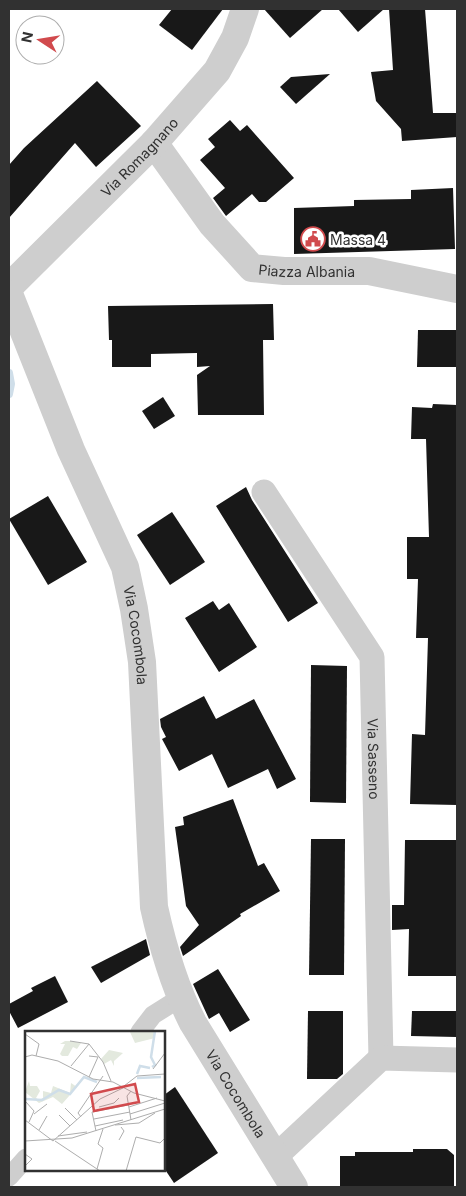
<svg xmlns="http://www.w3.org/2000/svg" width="466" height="1196" viewBox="0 0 466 1196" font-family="Inter,sans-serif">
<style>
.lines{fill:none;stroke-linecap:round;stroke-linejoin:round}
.stream{stroke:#cfdee9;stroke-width:8}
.building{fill:#181818}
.pedestrian{stroke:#cecece;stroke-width:19}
.minor{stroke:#cecece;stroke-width:25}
.tertiary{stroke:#cecece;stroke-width:28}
.labels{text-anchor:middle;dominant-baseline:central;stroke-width:5;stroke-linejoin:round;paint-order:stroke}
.street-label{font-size:14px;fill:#313131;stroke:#fff}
.poi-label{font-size:14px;fill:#313131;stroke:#fff;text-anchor:start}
.inset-river{fill:none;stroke:#cfdee9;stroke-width:2.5}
.inset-road{fill:none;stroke:#adadad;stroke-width:1}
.view{fill:#d14a4d;fill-opacity:0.15;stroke:#d14a4d;stroke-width:2.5}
.inset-edge{fill:none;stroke:#313131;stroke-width:2.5}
</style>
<rect width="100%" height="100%" fill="#fff"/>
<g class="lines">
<!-- stream -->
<path class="stream" d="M9,373l2,11 -2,10"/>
</g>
<!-- building -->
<g class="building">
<path d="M172,9h51l-31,41 -33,-25z"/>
<path d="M264,9h59l-33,29z"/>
<path d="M338,9h46l-26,23z"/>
<path d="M389,9h36l8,104h24v24l-55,4 -1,-12 -25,-28 -5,-29 22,-2z"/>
<path d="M330,74l-34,30 -16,-17 11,-10z"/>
<path d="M97,81l44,45 -45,41 -21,-24 -66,75v-53l15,-17z"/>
<path d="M230,120l10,11 7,-6 47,53 -28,24h-7l-7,-8 -26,22 -13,-18 12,-10 -25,-28 15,-13 -7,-8z"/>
<path d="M453,188l2,61 -161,5v-46l60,-2v-6l57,-1v-9z"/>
<path d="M273,304l1,36h-11l1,75h-66l-1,-40 13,-9 -13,1v-14l-46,1v13h-39v-27h-3l-1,-34z"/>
<path d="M418,330h39v37h-40z"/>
<path d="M163,397l12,19 -21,13 -12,-18z"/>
<path d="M433,404l24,1v400l-47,-1 2,-70 13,1 3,-97h-12l2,-59h-11v-42h22l-3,-98h-15l1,-32 20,1z"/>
<path d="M246,487l6,13 66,103 -30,19 -72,-116z"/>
<path d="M48,496l39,66 -39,23 -39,-66z"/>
<path d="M172,512l33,50 -35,23 -33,-50z"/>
<path d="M213,601l6,9 10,-7 28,44 -38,25 -34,-54z"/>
<path d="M311,665l36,1 -1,137 -36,-1z"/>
<path d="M204,696l12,23 38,-20 42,80 -19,10 -9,-20 -40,19 -16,-34 -33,17 -17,-32 4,-2 -5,-10 -1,-8z"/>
<path d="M233,799l25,67 6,-3 16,28 -40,23 1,2 -58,40 -3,-9 19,-22 -13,-19 -11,-79 9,-2 -1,-8z"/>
<path d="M311,839h34l-1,136h-35z"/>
<path d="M405,840h52v136h-49l1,-47 -17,1v-25h12z"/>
<path d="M146,939l4,16 -49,28 -10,-16z"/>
<path d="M218,969l32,51 -20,12 -11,-19 -10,6 -16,-35z"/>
<path d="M55,976l13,26 -50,26 -9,-17v-7l24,-13 -2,-3z"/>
<path d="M308,1011h35v63l-6,5h-30z"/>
<path d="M412,1011h45l-1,26 -45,-1z"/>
<path d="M175,1087l43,66 -44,30 -10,-15v-73z"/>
<path d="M413,1149h34l7,6v32h-114v-31h15v-4h58z"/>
</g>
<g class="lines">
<!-- pedestrian -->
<g class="pedestrian">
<path d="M140,1032l13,-17 27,-17"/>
<path d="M9,1177l17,-19"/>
</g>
<!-- minor -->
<g class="minor">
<path id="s1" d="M264,492l108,165 9,401"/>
<path d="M275,1157l106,-99 76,2"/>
</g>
<!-- tertiary -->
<g class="tertiary">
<path id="s2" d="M154,143l58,81 40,44 32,3h85l88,18"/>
<path id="s3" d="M9,287l145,-144 63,-72 18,-33 10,-29"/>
<path id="s4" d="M9,294l62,156 54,117 9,42 8,53 12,245c9,41 20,79 39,116l101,164"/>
</g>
</g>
<!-- icons -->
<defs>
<g id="civic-ring" transform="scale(1.25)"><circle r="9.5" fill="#fff" stroke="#d14a4d" stroke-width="1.5"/><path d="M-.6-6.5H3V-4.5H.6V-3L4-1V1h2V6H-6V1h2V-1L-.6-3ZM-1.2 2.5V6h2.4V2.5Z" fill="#d14a4d"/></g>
</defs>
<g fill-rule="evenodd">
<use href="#civic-ring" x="313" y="239"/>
</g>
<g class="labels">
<!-- street labels -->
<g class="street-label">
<text stroke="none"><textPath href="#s3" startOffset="184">Via Romagnano</textPath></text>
<text stroke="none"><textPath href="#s2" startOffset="214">Piazza Albania</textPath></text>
<text stroke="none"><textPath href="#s4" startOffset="366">Via Cocombola</textPath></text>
<text stroke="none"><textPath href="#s1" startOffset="299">Via Sasseno</textPath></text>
<text stroke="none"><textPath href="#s4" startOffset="844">Via Cocombola</textPath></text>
</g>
<!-- poi labels -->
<g class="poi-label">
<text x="330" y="239">Massa 4</text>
</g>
</g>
<!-- overview -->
<g transform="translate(25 1031)">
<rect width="140" height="140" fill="#fff"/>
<path d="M40,10h5l11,2 -4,6 -4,-2 -5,9h-6l-2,-2 5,-10h-5zM84,19l14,3 -9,8v5l-3,-6 -7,4 -3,-5z" fill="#e3e9de"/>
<path d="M99,0l30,1 1,6 -20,5 -5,-11zM4,50l1,5h7l3,5 -4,7 3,2 4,-2v-7l8,2 2,-7 17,7 1,-10 6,4 -15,17 -9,-7 -14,6 -14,-11z" fill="#e3e9de"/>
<path class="inset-river" d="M127,36l3,-2 -4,-8 4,-26M112,43l3,-8 10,2M112,47l24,-1M0,68l17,1 17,-10 11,4 14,-17 13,5"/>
<path class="inset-road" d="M0,3l14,10 -3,12M45,10l19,3 14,18 8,19M0,26l7,-2 26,6 35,18 20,3 21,11 31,8M46,35l18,-22M128,38l12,-16M64,46l9,-20 -9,-1M99,55l13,-10 28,-2M1,71l8,9 -5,11M74,76l15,-4 5,-5M104,76l28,-9M40,77l12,12M9,83l13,-10M105,83l35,-11M34,84l11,11M56,86l-3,-4 25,-37M69,88l36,-7M0,89l28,21 47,-42 25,-12M106,89l-4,-24 4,-5M90,94l24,-2 16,-10M70,95l28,-6M14,99l8,-14M71,100l-4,-19 36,-7M33,105l29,-4M94,109l5,-9 -3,-4M0,110l47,-3 93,-29M30,110l45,30M0,123l7,5 -6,6M72,138l6,-21 -5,-4 5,-15M101,140l10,-34 24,6 5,-5"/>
<path class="view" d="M110,53l4,18 -45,9 -3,-17z"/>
<rect width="140" height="140" class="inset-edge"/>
</g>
<!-- border -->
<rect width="466" height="1196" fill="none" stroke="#313131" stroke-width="20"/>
<!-- north arrow -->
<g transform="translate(40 40) rotate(282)"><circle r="24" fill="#ffffff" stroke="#adadad"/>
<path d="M0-4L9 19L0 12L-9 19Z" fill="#d14a4d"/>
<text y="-8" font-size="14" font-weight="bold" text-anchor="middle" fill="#313131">N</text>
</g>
</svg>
